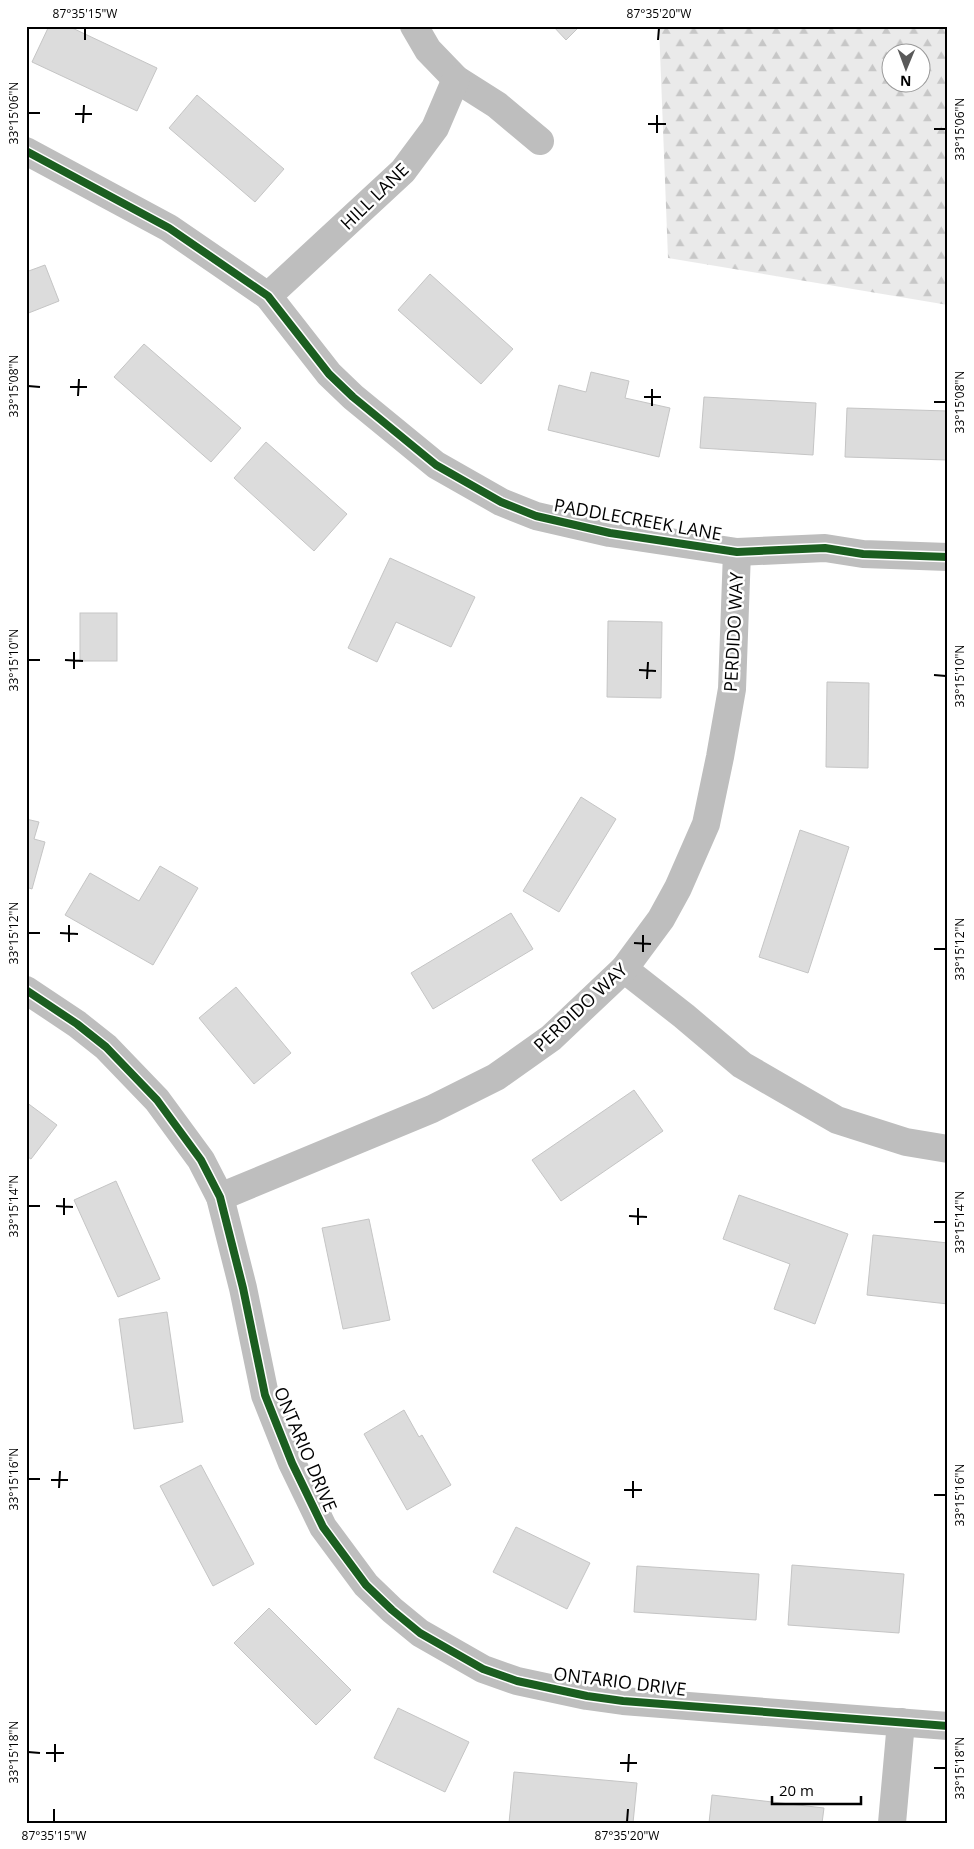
<svg xmlns="http://www.w3.org/2000/svg" width="974" height="1849" viewBox="0 0 974 1849" font-family="'Open Sans',sans-serif">
<style>
.forest{fill:url(#forest-firs);fill-rule:evenodd}
.building{fill:#dcdcdc;stroke:#c5c5c5}
.lines{fill:none;stroke-linecap:round;stroke-linejoin:round}
.minor{stroke:#bebebe;stroke-width:28}
.cycleway-casing{stroke:#fff;stroke-width:11}
.cycleway{stroke:#1b5e20;stroke-width:8}
.ticks{fill:none;stroke:#000;stroke-width:2}
.labels{text-anchor:middle;dominant-baseline:central;stroke-width:5;stroke-linejoin:round;paint-order:stroke}
.street-label{font-size:18px;fill:#000;stroke:#fff}
.neatline{fill:none;stroke:#000;stroke-width:2}
.ticks-label{font-size:12px;text-anchor:middle;fill:#000}
</style>
<defs>
<pattern id="forest-firs" width="22" height="20" patternUnits="userSpaceOnUse" patternTransform="scale(1.25)"><rect width="22" height="20" fill="#eaeaea"/><path d="M5 1l3.5 6h-7zM16 11l3.5 6h-7z" fill="#c7c7c7"/></pattern>
</defs>
<rect width="100%" height="100%" fill="#fff"/>
<!-- forest -->
<path class="forest" d="M659,26h289v279l-280,-47zM892,52h30v30h-30z"/>
<!-- building -->
<g class="building">
<path d="M49,26h19l89,42 -20,43 -105,-49z"/>
<path d="M553,26h27l-14,14z"/>
<path d="M197,95l87,74 -29,33 -86,-74z"/>
<path d="M45,265l14,36 -33,13v-42z"/>
<path d="M430,274l83,75 -32,35 -83,-74z"/>
<path d="M144,344l97,84 -30,34 -97,-85z"/>
<path d="M591,372l38,9 -4,17 45,10 -11,49 -111,-27 11,-45 27,7z"/>
<path d="M704,397l112,6 -3,52 -113,-7z"/>
<path d="M847,408l101,3v49l-103,-3z"/>
<path d="M266,442l81,72 -33,37 -80,-73z"/>
<path d="M390,558l85,39 -24,50 -55,-25 -19,40 -29,-14z"/>
<rect x="80" y="613" width="37" height="48"/>
<path d="M608,621l54,1 -1,76 -54,-1z"/>
<path d="M827,682l42,1 -1,85 -42,-1z"/>
<path d="M581,797l35,22 -57,93 -36,-21z"/>
<path d="M26,819l13,3 -5,17 11,3 -13,47 -6,-2z"/>
<path d="M800,830l49,17 -41,126 -49,-16z"/>
<path d="M160,866l38,22 -45,77 -88,-50 25,-42 49,28z"/>
<path d="M511,913l22,36 -100,60 -22,-36z"/>
<path d="M236,987l55,66 -37,31 -55,-66z"/>
<path d="M634,1090l29,41 -102,70 -29,-41z"/>
<path d="M26,1102l31,23 -26,34 -5,-3z"/>
<path d="M116,1181l44,98 -42,18 -44,-97z"/>
<path d="M739,1195l109,39 -33,90 -41,-15 16,-45 -67,-25z"/>
<path d="M369,1219l21,101 -47,9 -21,-101z"/>
<path d="M873,1235l75,8v61l-81,-9z"/>
<path d="M167,1312l16,110 -49,7 -15,-110z"/>
<path d="M404,1410l15,27 3,-2 29,50 -44,25 -43,-76z"/>
<path d="M201,1465l53,99 -41,22 -53,-100z"/>
<path d="M516,1527l74,36 -23,46 -74,-37z"/>
<path d="M792,1565l112,9 -5,59 -111,-8z"/>
<path d="M637,1566l122,8 -3,46 -122,-8z"/>
<path d="M269,1608l82,82 -35,35 -82,-82z"/>
<path d="M398,1708l71,34 -24,50 -71,-34z"/>
<path d="M514,1772l123,11 -4,40h-124z"/>
<path d="M712,1795l112,13 -2,15h-113z"/>
</g>
<g class="lines">
<!-- minor -->
<g class="minor">
<path d="M414,26l14,24 28,29 41,26 43,36"/>
<path d="M26,151l143,77 99,68 61,78 24,23 83,68 65,37 35,14 74,17 127,19 88,-4 38,6 85,3"/>
<path d="M268,296l135,-125 32,-43 21,-49"/>
<path d="M624,969l60,47 58,49 95,55 69,22 42,7"/>
<path d="M26,990l51,34 29,23 51,53 44,60 19,37 23,91 22,107 27,68 31,64 43,58 26,25 28,23 63,36 34,12 70,15 36,5 325,25"/>
<path d="M220,1197l212,-88 64,-32 55,-39 73,-69 37,-50 17,-31 28,-64 14,-67 12,-68 5,-137"/>
<path d="M892,1823l9,-101"/>
</g>
<!-- cycleway casing -->
<g class="cycleway-casing">
<g id="cycleway">
<path d="M26,151l143,77 99,68 61,78 24,23 83,68 65,37 35,14 74,17 127,19 88,-4 38,6 85,3"/>
<path d="M26,990l51,34 29,23 51,53 44,60 19,37 23,91 22,107 27,68 31,64 43,58 26,25 28,23 63,36 34,12 70,15 36,5 325,25"/>
</g>
</g>
<!-- cycleway -->
<use href="#cycleway" class="cycleway"/>
</g>
<!-- ticks -->
<path class="ticks" d="M85,40v-12M658,40l1,-12M28,113h12M75,114h17M83,123l1,-18M648,124h18M934,129h12M657,133v-18M28,386l12,1M70,387h17M78,396l1,-17M644,397h17M934,402h12M652,406v-17M28,660h12M65,660l18,1M74,669v-17M639,670l17,1M934,675l12,1M647,679l1,-17M28,933h12M60,933l18,1M69,942v-17M634,943l17,1M934,949h12M643,952v-17M28,1206h12M56,1206l17,1M64,1215v-17M629,1216l18,1M934,1222h12M638,1225v-17M28,1479h12M51,1480h17M59,1488l1,-17M624,1490h18M934,1495h12M633,1498v-17M28,1752l12,1M46,1753h18M55,1762v-18M620,1763h17M934,1768h12M628,1772l1,-18M54,1822v-13M627,1822l1,-13"/>
<g class="labels">
<!-- street labels -->
<g class="street-label">
<text transform="translate(374 196) rotate(-44)">HILL LANE</text>
<text transform="translate(638 519) rotate(10)">PADDLECREEK LANE</text>
<text transform="translate(733 632) rotate(-87)">PERDIDO WAY</text>
<text transform="translate(580 1007) rotate(-43)">PERDIDO WAY</text>
<text transform="translate(306 1449) rotate(67)">ONTARIO DRIVE</text>
<text transform="translate(620 1681) rotate(7)">ONTARIO DRIVE</text>
</g>
</g>
<!-- border -->
<rect width="974" height="1849" fill="none" stroke="#ffffff" stroke-width="55"/>
<!-- north arrow -->
<g transform="translate(906 68) rotate(181)"><circle r="24" fill="#ffffff" stroke="#999999"/>
<path d="M0-4L9 19L0 12L-9 19Z" fill="#595959"/>
<text y="-8" font-size="14" font-weight="bold" text-anchor="middle" fill="#000000">N</text>
</g>
<!-- scale -->
<path d="M772 1796v8h89v-8" fill="none" stroke="#000000" stroke-width="2.5"/>
<text x="779" y="1796" font-size="15" fill="#000000" stroke="#ffffff" stroke-width="4" paint-order="stroke">20 m</text>
<rect x="28" y="28" width="918" height="1794" class="neatline"/>
<g class="ticks-label">
<text x="85" y="18">87°35'15"W</text>
<text x="659" y="18">87°35'20"W</text>
<text transform="translate(14 113) rotate(-90)" y="4">33°15'06"N</text>
<text transform="translate(960 129) rotate(-90)" y="4">33°15'06"N</text>
<text transform="translate(14 386) rotate(-90)" y="4">33°15'08"N</text>
<text transform="translate(960 402) rotate(-90)" y="4">33°15'08"N</text>
<text transform="translate(14 660) rotate(-90)" y="4">33°15'10"N</text>
<text transform="translate(960 676) rotate(-90)" y="4">33°15'10"N</text>
<text transform="translate(14 933) rotate(-90)" y="4">33°15'12"N</text>
<text transform="translate(960 949) rotate(-90)" y="4">33°15'12"N</text>
<text transform="translate(14 1206) rotate(-90)" y="4">33°15'14"N</text>
<text transform="translate(960 1222) rotate(-90)" y="4">33°15'14"N</text>
<text transform="translate(14 1479) rotate(-90)" y="4">33°15'16"N</text>
<text transform="translate(960 1495) rotate(-90)" y="4">33°15'16"N</text>
<text transform="translate(14 1752) rotate(-90)" y="4">33°15'18"N</text>
<text transform="translate(960 1768) rotate(-90)" y="4">33°15'18"N</text>
<text x="54" y="1840">87°35'15"W</text>
<text x="627" y="1840">87°35'20"W</text>
</g>
</svg>
